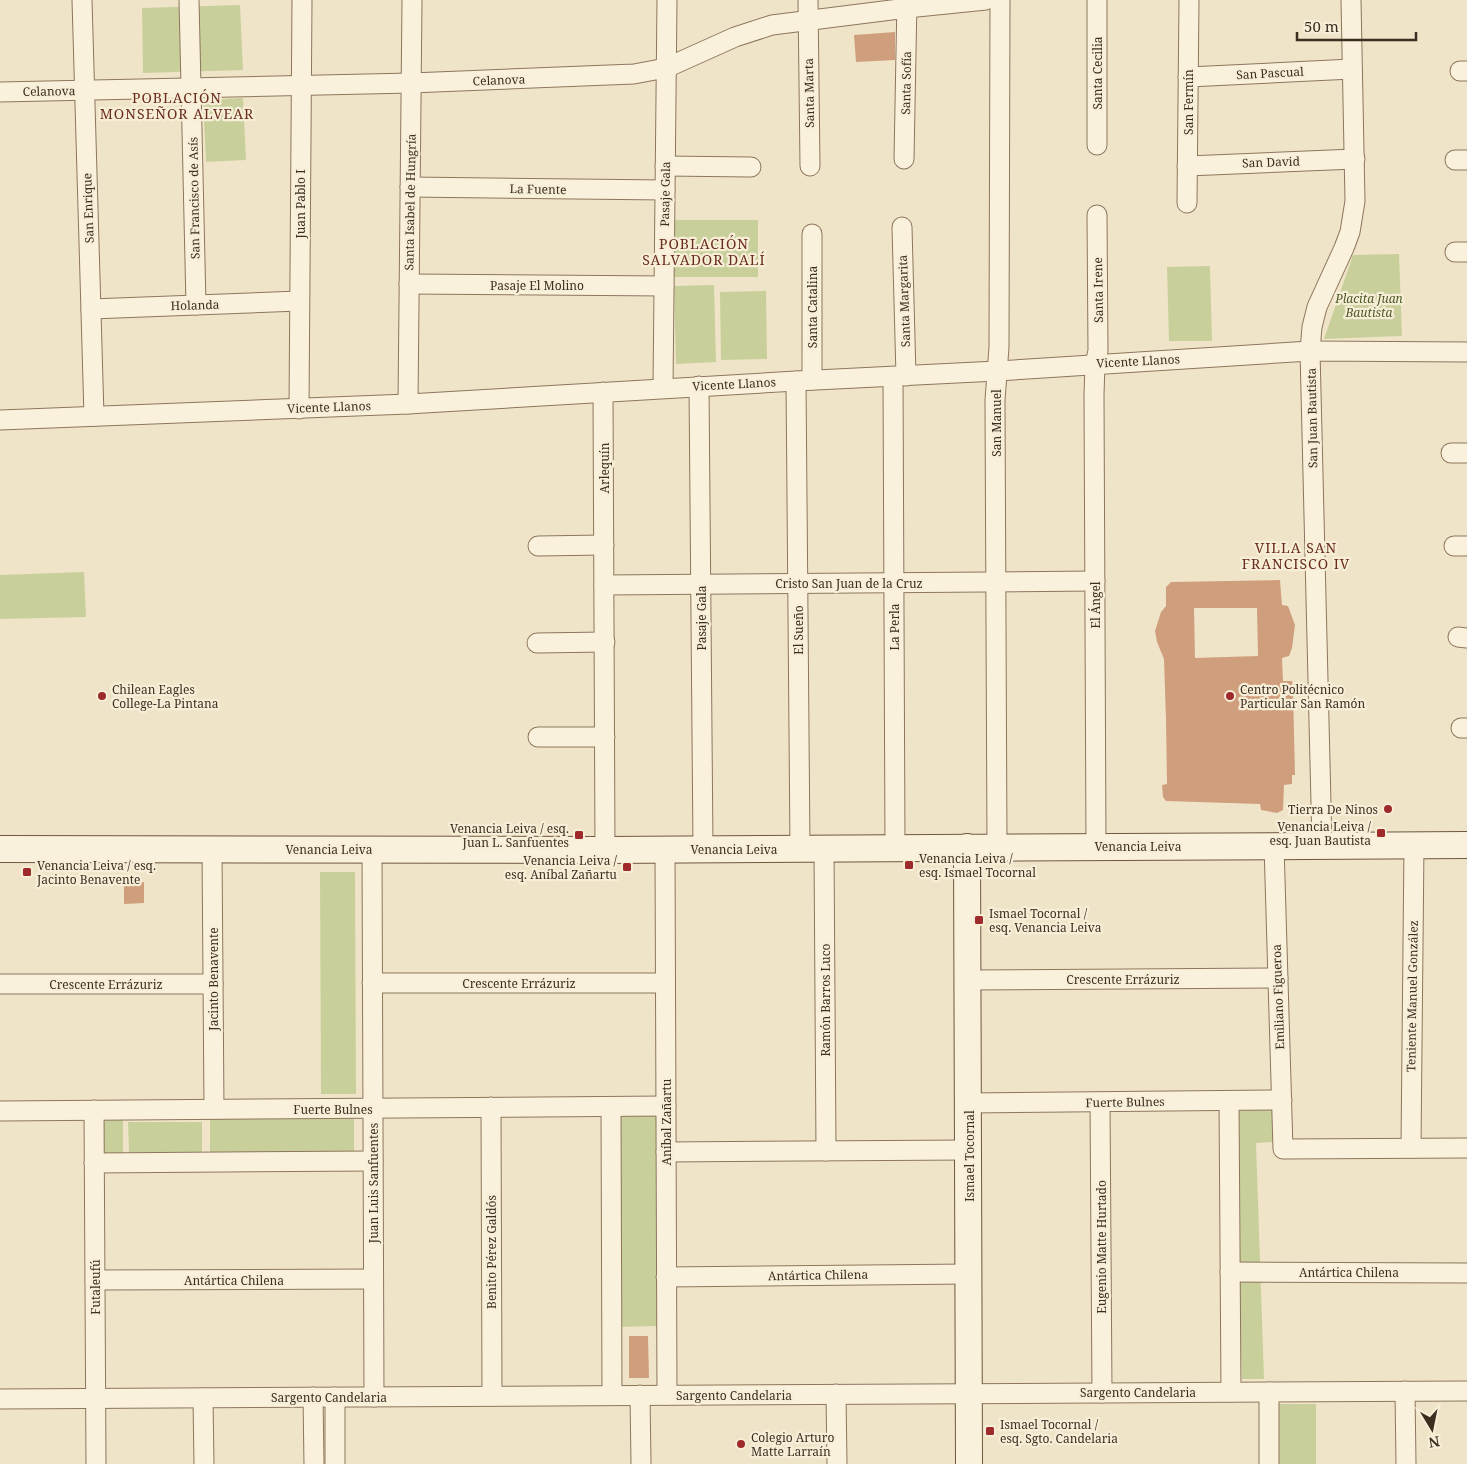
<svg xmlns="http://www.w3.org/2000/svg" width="1467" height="1464" viewBox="0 0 1467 1464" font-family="'Noto Serif',serif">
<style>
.green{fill:#c9cf9b}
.building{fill:#cf9f7d;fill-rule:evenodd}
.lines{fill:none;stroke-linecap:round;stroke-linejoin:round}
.street-casing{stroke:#8d765c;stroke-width:21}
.secondary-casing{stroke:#6f573f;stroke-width:28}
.street{stroke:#faf1dc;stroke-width:19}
.secondary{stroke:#faf1dc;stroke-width:26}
.poi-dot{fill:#9e2a2b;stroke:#f7eed8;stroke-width:2}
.labels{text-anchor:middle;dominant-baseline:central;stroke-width:4.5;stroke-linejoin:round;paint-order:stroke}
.street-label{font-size:12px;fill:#3d2e20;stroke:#f7eed8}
.park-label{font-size:12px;font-style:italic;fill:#4d5a26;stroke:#f7eed8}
.poi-label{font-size:12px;fill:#3d2e20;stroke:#f7eed8;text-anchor:start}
.neighbourhood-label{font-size:14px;letter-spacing:1px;fill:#6b2e1e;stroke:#f7eed8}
</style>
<rect width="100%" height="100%" fill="#f0e4c8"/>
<!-- green -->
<g class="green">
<path d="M240,5l3,65 -100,3 -1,-65z"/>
<path d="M243,98l3,62 -40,2 -3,-62z"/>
<path d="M673,220h85v57h-84z"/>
<path d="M1399,254l3,82 -78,3 29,-84z"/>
<path d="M1210,266l2,75h-43l-2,-74z"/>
<path d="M714,285l2,77 -40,2 -2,-78z"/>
<path d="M766,291l1,68 -46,1 -1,-68z"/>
<path d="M84,572l2,45 -86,2v-44z"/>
<path d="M320,872h35l1,222h-35z"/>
<path d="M1272,1109l1,33 -17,1 8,236h-22l-8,-268z"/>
<path d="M616,1116h41l1,210 -41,1z"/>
<path d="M210,1119h144v36l-144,1z"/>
<path d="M98,1120h25v33l-25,1z"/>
<path d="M128,1122h74v30h-73z"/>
<rect x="1278" y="1404" width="38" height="60"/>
</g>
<!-- building -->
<g class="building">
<path d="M895,32v28l-39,2 -2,-27z"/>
<path d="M1280,580l2,25 6,1 7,19 -3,23 -3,8 -7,2 1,23h9l1,8 2,86h-3v9l-8,1 -1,25 -6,3 -16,-3 -1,-6 -94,-3 -3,-4 -1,-12 5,-1 -1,-64 -2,-61 -7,-17 -2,-11 6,-19 5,-6v-19l5,-5zM1194,608h63l1,48 -63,2z"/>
<path d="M144,882v21l-20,1v-21z"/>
<path d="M629,1336h19l1,42h-20z"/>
</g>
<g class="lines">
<!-- street casing -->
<g class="street-casing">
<g id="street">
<path d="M82,0l12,416"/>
<path d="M189,0l7,305"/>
<path d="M808,0l2,166"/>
<path d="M1460,71h7"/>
<path d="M1188,77l164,-8"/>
<path d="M0,92l411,-9 223,-9 32,-6 69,-31 37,-12 135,-17 79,-8"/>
<path d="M1097,145v-145"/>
<path d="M904,159l3,-159"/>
<path d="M1455,160h12"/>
<path d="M665,166l86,1"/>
<path d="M1187,166l168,-7"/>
<path d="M410,187l255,3"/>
<path d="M1187,203l2,-203"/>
<path d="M902,227l4,149"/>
<path d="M812,234v146"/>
<path d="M1455,252h12"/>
<path d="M409,284l255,2"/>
<path d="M91,309l208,-8"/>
<path d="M893,377l2,471"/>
<path d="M796,381l4,468"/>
<path d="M699,386l4,463"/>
<path d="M663,388l4,-388"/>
<path d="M603,392l2,458"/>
<path d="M408,404l4,-404"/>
<path d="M299,409l3,-409"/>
<path d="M0,420l408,-16 388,-23 201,-10 313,-20 157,1"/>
<path d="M1451,453h16"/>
<path d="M538,546l66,-1"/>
<path d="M1454,546h13"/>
<path d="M604,585l491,-4"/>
<path d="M1458,637l9,1"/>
<path d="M537,643l68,-1"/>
<path d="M1461,728h6"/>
<path d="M538,737h67"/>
<path d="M1274,845l9,304 184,-1"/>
<path d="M1322,845l-12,-494 2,-24 5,-20 27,-59 6,-16 5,-31 -4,-201"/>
<path d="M1096,846l-2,-451 1,-31 3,-13 -1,-136"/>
<path d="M997,847l-2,-447 4,-53 1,-347"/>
<path d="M824,848l2,303"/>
<path d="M212,849l2,260"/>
<path d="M372,849l2,548"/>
<path d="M665,849l2,546"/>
<path d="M968,980l310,-2"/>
<path d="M372,983h293"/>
<path d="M0,984h213"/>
<path d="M1229,1101l2,291"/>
<path d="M1100,1102l2,291"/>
<path d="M968,1103l314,-3"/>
<path d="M491,1107l1,289"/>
<path d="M611,1107l1,288"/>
<path d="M94,1110l2,354"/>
<path d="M0,1111l666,-5"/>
<path d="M1411,1148l3,-304"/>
<path d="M666,1152l302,-2"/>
<path d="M94,1163l279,-2"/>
<path d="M1230,1272l237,1"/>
<path d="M666,1277l303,-3"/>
<path d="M95,1280l278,-1"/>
<path d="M1405,1391l1,73"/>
<path d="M1269,1392v72"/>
<path d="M836,1394l1,70"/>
<path d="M640,1395l1,69"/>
<path d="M313,1397l1,67"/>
<path d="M335,1397v67"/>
<path d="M203,1398l1,66"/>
<path d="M0,1399l1467,-8"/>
</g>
</g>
<!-- secondary casing -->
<g class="secondary-casing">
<g id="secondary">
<path d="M967,847l2,617"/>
<path d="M0,849l605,1 862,-5"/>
</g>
</g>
<!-- street -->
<use href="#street" class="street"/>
<!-- secondary -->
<use href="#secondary" class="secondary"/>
</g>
<!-- markers -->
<g class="poi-dot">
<circle cx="102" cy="696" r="5"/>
<circle cx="1230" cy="696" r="5"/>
<circle cx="1388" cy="809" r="5"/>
<rect x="1376" y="828" width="10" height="10" rx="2.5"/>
<rect x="574" y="830" width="10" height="10" rx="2.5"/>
<rect x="904" y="860" width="10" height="10" rx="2.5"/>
<rect x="622" y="862" width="10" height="10" rx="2.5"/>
<rect x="22" y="867" width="10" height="10" rx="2.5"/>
<rect x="974" y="915" width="10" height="10" rx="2.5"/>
<rect x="985" y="1426" width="10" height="10" rx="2.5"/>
<circle cx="741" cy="1444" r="5"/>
</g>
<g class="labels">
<!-- street labels -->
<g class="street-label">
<text transform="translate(1097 73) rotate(-90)">Santa Cecilia</text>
<text transform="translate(1270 73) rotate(-3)">San Pascual</text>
<text transform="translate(499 80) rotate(-2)">Celanova</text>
<text transform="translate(906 83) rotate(-89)">Santa Sofía</text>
<text transform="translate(49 91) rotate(-1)">Celanova</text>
<text transform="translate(809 93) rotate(-91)">Santa Marta</text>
<text transform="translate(1188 102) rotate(-90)">San Fermín</text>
<text transform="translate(1271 162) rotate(-2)">San David</text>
<text transform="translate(538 189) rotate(1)">La Fuente</text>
<text transform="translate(665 194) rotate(-89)">Pasaje Gala</text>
<text transform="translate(194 198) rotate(-91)">San Francisco de Asís</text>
<text transform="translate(410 202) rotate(-89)">Santa Isabel de Hungría</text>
<text transform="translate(300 204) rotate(-90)">Juan Pablo I</text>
<text transform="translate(88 208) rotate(-92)">San Enrique</text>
<text x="537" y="285">Pasaje El Molino</text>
<text transform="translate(1098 290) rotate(-91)">Santa Irene</text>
<text transform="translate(904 301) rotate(-92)">Santa Margarita</text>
<text transform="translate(195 305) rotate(-2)">Holanda</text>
<text transform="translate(812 307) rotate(-90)">Santa Catalina</text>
<text transform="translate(1138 361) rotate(-3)">Vicente Llanos</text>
<text transform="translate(734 384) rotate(-3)">Vicente Llanos</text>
<text transform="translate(329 407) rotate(-2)">Vicente Llanos</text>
<text transform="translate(1312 418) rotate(-91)">San Juan Bautista</text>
<text transform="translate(996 423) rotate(-90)">San Manuel</text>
<text transform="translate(604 468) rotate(-90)">Arlequín</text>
<text x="849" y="583">Cristo San Juan de la Cruz</text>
<text transform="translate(1095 605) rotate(-90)">El Ángel</text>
<text transform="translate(701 618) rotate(-90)">Pasaje Gala</text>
<text transform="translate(894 627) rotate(-90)">La Perla</text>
<text transform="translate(798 630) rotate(-90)">El Sueño</text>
<text x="1138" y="846">Venancia Leiva</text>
<text x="329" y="849">Venancia Leiva</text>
<text x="734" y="849">Venancia Leiva</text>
<text transform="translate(213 979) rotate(-90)">Jacinto Benavente</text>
<text x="1123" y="979">Crescente Errázuriz</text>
<text x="519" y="983">Crescente Errázuriz</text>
<text x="106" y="984">Crescente Errázuriz</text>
<text transform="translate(1412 996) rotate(-89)">Teniente Manuel González</text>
<text transform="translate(1278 997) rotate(-92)">Emiliano Figueroa</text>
<text transform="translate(825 1000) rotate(-90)">Ramón Barros Luco</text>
<text transform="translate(1125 1102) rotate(-1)">Fuerte Bulnes</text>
<text x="333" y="1109">Fuerte Bulnes</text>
<text transform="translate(666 1122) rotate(-90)">Aníbal Zañartu</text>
<text transform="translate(969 1156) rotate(-90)">Ismael Tocornal</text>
<text transform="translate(373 1183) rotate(-90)">Juan Luis Sanfuentes</text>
<text transform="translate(1101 1247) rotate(-90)">Eugenio Matte Hurtado</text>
<text transform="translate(491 1252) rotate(-90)">Benito Pérez Galdós</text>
<text x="1349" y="1272">Antártica Chilena</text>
<text transform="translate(818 1275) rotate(-1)">Antártica Chilena</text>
<text x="234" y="1280">Antártica Chilena</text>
<text transform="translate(95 1287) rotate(-90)">Futaleufú</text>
<text x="1138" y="1392">Sargento Candelaria</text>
<text x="734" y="1395">Sargento Candelaria</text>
<text x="329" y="1397">Sargento Candelaria</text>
</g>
<!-- park labels -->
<g class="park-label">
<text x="1369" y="298">Placita Juan<tspan x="1369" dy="14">Bautista</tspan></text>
</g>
<!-- poi labels -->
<g class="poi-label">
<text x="112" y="689">Chilean Eagles<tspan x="112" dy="14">College-La Pintana</tspan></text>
<text x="1240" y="689">Centro Politécnico<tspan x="1240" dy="14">Particular San Ramón</tspan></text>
<text x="1378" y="809" text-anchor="end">Tierra De Ninos</text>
<text x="1371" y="826" text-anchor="end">Venancia Leiva /<tspan x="1371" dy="14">esq. Juan Bautista</tspan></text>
<text x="569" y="828" text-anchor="end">Venancia Leiva / esq.<tspan x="569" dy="14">Juan L. Sanfuentes</tspan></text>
<text x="919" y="858">Venancia Leiva /<tspan x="919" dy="14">esq. Ismael Tocornal</tspan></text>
<text x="617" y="860" text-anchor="end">Venancia Leiva /<tspan x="617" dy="14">esq. Aníbal Zañartu</tspan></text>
<text x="37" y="865">Venancia Leiva / esq.<tspan x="37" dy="14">Jacinto Benavente</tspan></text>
<text x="989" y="913">Ismael Tocornal /<tspan x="989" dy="14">esq. Venancia Leiva</tspan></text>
<text x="1000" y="1424">Ismael Tocornal /<tspan x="1000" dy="14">esq. Sgto. Candelaria</tspan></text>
<text x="751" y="1437">Colegio Arturo<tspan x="751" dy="14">Matte Larraín</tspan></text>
</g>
<!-- neighbourhood labels -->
<g class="neighbourhood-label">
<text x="177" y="97">POBLACIÓN<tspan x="177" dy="16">MONSEÑOR ALVEAR</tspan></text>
<text x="704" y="243">POBLACIÓN<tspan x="704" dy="16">SALVADOR DALÍ</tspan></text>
<text x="1296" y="547">VILLA SAN<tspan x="1296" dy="16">FRANCISCO IV</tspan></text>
</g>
</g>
<!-- north arrow -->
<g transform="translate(1432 1429) rotate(170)" stroke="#f7eed8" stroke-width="4" paint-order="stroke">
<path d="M0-4L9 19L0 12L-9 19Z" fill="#3d2e20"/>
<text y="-8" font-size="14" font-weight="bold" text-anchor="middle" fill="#3d2e20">N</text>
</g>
<!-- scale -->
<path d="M1297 32v8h119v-8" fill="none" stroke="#3d2e20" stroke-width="2.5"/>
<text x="1304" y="32" font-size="15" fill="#3d2e20" stroke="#f7eed8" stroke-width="4" paint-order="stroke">50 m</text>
</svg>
